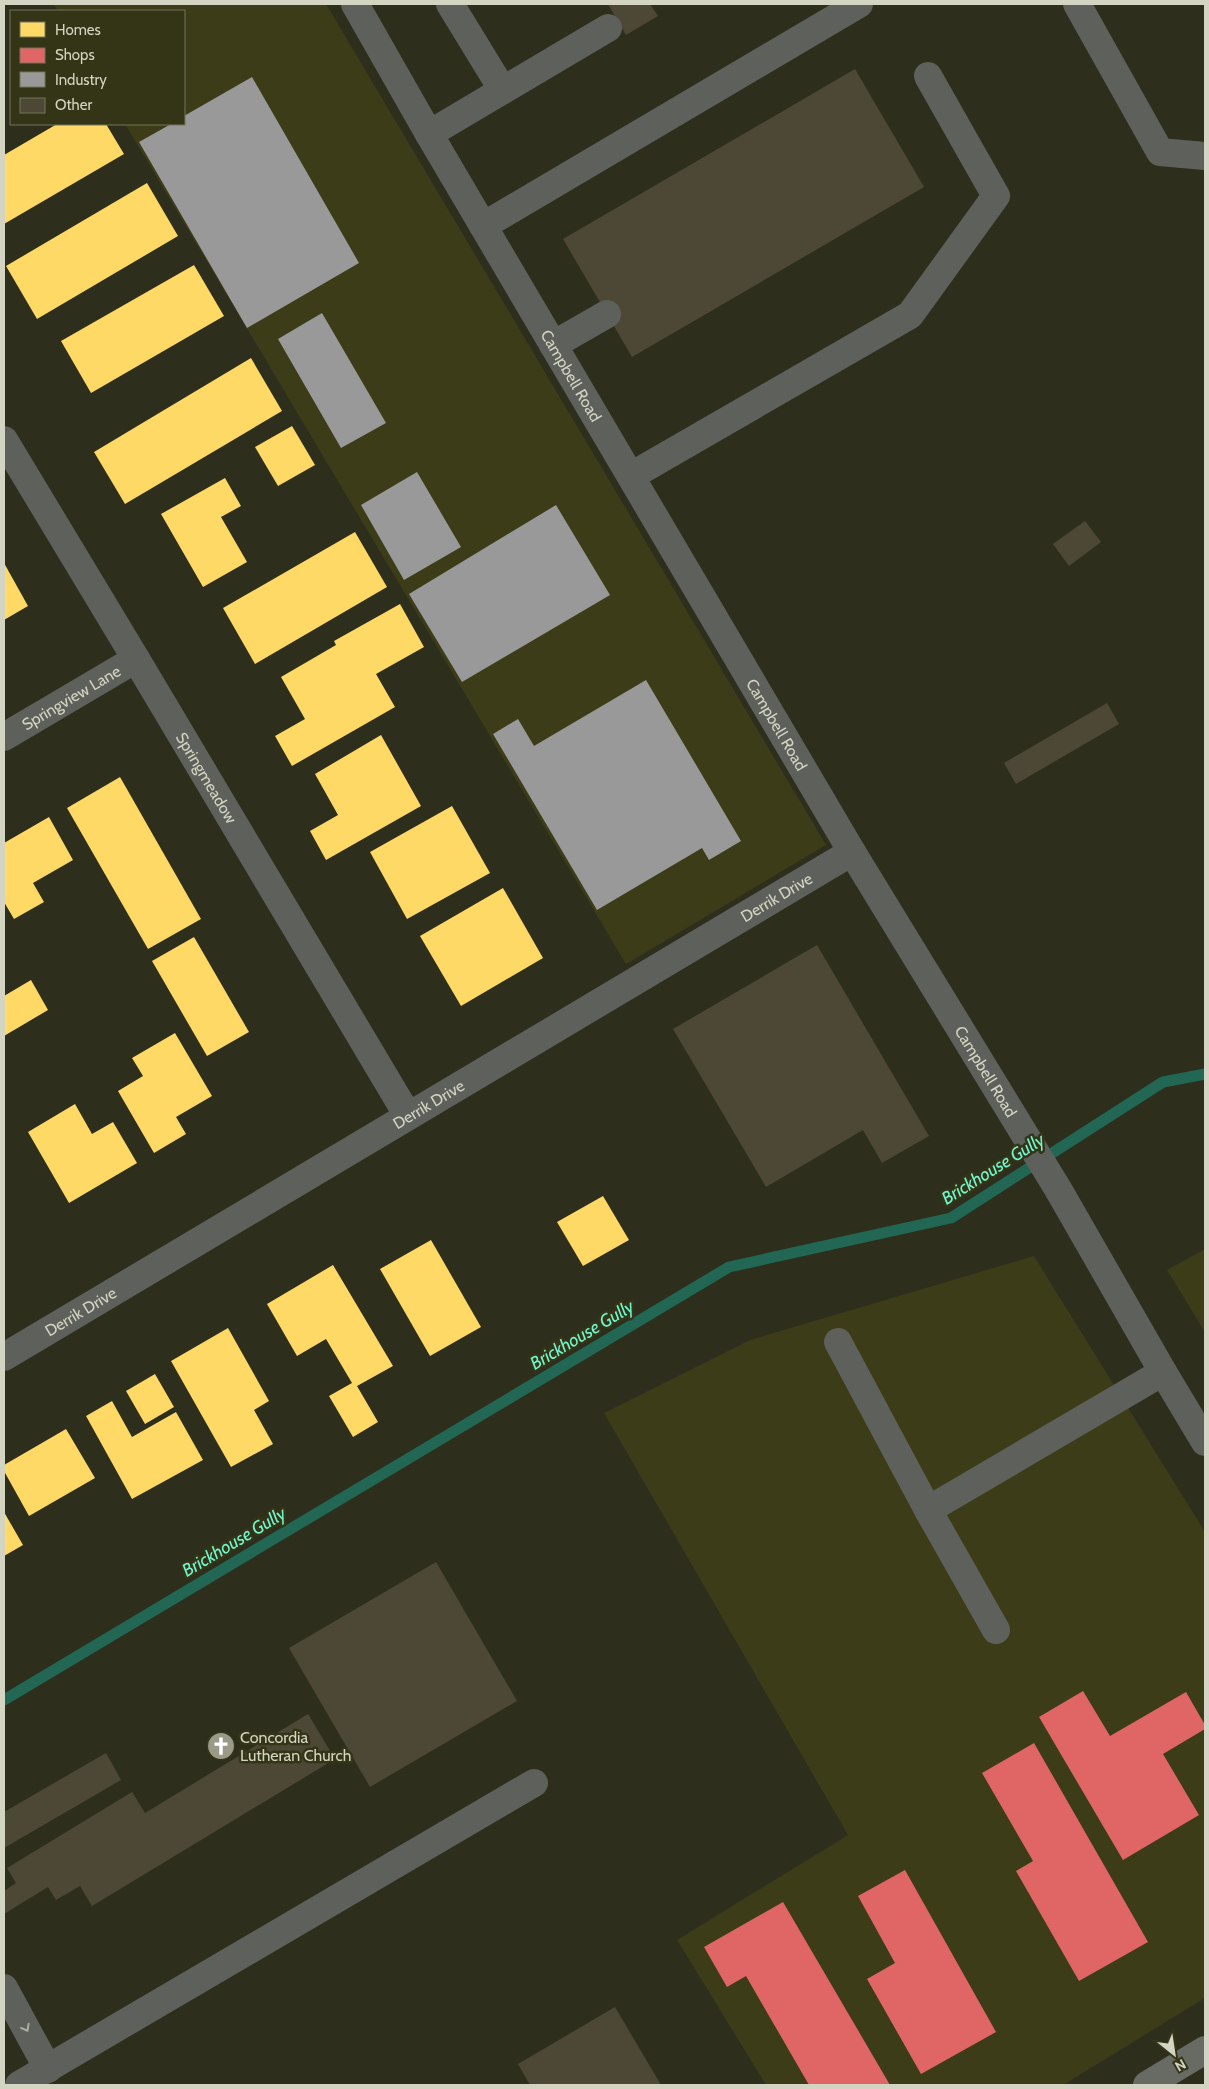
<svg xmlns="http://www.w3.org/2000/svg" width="1209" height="2089" viewBox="0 0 1209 2089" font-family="Cabin,sans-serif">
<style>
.built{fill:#3c3c18}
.homes{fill:#ffd966}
.shops{fill:#e06666}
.industry{fill:#999}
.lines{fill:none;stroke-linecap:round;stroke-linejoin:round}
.stream{stroke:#216754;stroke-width:11}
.building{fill:#4d4835}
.minor{stroke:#5e615b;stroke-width:28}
.major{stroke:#686b64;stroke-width:28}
.oneway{stroke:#aaac9e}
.labels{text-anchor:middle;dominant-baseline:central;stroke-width:5;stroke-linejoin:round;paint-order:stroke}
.street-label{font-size:16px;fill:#d3d4c2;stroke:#343516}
.poi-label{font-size:16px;fill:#d3d4c2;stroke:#343516;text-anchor:start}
.water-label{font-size:18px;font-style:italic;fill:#70f7d1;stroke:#343516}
</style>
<rect width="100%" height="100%" fill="#2e2e1d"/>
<!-- built -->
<g class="built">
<path d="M53,4h273l500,841 -200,119 -501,-840h59v-113h-126z"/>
<path d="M1205,1249v83l-38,-62z"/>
<path d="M1034,1256l171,276v466l-142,87h-297l-89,-145 171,-105 -244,-422 146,-73z"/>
</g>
<!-- homes -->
<g class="homes">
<path d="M57,124h49l18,30 -120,70v-69z"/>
<path d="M147,183l31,53 -141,83 -31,-53z"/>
<path d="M194,265l30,51 -133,77 -30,-52z"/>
<path d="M251,358l31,53 -157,93 -31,-52z"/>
<path d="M292,426l23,39 -37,21 -23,-39z"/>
<path d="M225,478l16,28 -20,11 26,45 -44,25 -42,-73z"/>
<path d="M355,532l32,55 -132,77 -32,-56z"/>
<path d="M4,563l24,43 -24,14z"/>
<path d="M400,604l24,43 -48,27 19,33 -103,59 -17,-30 30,-17 -24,-42 55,-32 -2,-4z"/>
<path d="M381,735l40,71 -95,54 -16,-29 28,-16 -23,-41z"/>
<path d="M120,777l81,142 -53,30 -81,-141z"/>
<path d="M452,806l38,67 -83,46 -37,-67z"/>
<path d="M49,817l24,43 -40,23 11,19 -30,17 -10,-17v-59z"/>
<path d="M503,888l40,70 -82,48 -41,-70z"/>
<path d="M194,937l55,95 -42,24 -55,-95z"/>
<path d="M31,980l17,30 -44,26v-40z"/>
<path d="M175,1033l37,63 -36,21 10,17 -32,19 -36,-62 25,-15 -11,-18z"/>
<path d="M75,1104l17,30 21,-12 24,41 -68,40 -41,-71z"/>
<path d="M603,1196l26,44 -46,26 -26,-44z"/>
<path d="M431,1240l50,87 -51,29 -50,-87z"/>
<path d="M333,1265l60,101 -36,20 21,36 -25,15 -24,-41 23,-13 -26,-44 -29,17 -30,-52z"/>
<path d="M228,1328l41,73 -15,9 19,34 -42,23 -60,-106z"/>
<path d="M155,1374l19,33 -29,17 -19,-33z"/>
<path d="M112,1401l20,36 44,-25 27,48 -71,39 -46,-83z"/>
<path d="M66,1429l29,49 -66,38 -25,-45v-6z"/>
<path d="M4,1512l19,33 -19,11z"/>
</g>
<!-- shops -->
<g class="shops">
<path d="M1083,1691l27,45 76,-44 19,33v4l-42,25 36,61 -76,45 -84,-143z"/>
<path d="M1034,1743l114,199 -69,39 -63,-110 17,-10 -51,-88z"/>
<path d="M905,1870l91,162 -75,42 -54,-95 28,-16 -37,-67z"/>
<path d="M783,1902l107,183h-81l-63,-109 -19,11 -23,-40z"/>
</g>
<!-- industry -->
<g class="industry">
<path d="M252,77l107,186 -112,65 -108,-186 32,-18h13v-8z"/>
<path d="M322,313l64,110 -45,25 -63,-109z"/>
<path d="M417,472l44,75 -57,33 -43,-75z"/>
<path d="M556,505l54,90 -148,87 -53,-88z"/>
<path d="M646,680l95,161 -32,19 -7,-12 -105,62 -104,-176 25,-15 16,27z"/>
</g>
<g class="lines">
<!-- stream -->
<path class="stream" d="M4,1700l725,-433 222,-49 212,-136 42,-8"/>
</g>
<!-- building -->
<g class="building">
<path d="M608,4h42l8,12 -32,19z"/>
<path d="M855,69l69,118 -292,170 -69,-118z"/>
<path d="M1085,521l16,21 -32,24 -16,-22z"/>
<path d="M1107,703l12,21 -103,60 -12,-21z"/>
<path d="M817,945l112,191 -47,27 -19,-33 -97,57 -93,-158z"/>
<path d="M436,1562l81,139 -147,86 -81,-139z"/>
<path d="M308,1714l27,45 -243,147 -12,-20 -24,14 -8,-13 -44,27v-23l12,-8 -9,-15 125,-76 13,21z"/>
<path d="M106,1753l15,27 -117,68v-36z"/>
<path d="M615,2007l46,78h-131l-12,-21z"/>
</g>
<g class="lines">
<!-- minor -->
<g class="minor">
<path id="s1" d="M355,4l74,130 423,718 206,337 105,183 42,70"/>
<path d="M450,4l52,85"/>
<path d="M1077,4l83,148 45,4"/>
<path d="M429,134l179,-106"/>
<path d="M483,226l376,-222"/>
<path d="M553,345l54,-31"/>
<path id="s2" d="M4,440l132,219 272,457"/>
<path d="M631,476l279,-161 86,-119 -68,-120"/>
<path id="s3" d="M4,737l132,-78"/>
<path d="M838,1342l90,168"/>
<path id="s4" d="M4,1357l848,-505"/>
<path d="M996,1630l-68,-120 235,-138"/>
<path d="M4,1988l44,81"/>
<path d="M19,2085l515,-302"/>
</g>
<!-- major -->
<path class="major" d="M1147,2085l58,-35"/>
</g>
<!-- one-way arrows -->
<defs><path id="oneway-chevron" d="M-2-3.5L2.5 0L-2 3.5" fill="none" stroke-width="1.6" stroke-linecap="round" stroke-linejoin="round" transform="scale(1.25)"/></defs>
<use class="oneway" href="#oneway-chevron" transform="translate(26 2028) rotate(61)"/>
<!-- icons -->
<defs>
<g id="church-disc" transform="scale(1.4375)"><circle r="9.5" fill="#999a88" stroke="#343516"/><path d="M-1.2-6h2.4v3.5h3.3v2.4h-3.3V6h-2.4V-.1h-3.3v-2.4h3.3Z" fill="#fff"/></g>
</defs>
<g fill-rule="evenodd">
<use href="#church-disc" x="221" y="1746"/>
</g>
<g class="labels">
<!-- street labels -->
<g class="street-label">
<text stroke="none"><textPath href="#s1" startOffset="430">Campbell Road</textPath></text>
<text stroke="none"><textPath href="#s3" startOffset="78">Springview Lane</textPath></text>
<text stroke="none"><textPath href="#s1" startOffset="835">Campbell Road</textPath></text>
<text stroke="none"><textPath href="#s2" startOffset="394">Springmeadow</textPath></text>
<text stroke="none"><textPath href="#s4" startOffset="899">Derrik Drive</textPath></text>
<text stroke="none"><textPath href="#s1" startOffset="1240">Campbell Road</textPath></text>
<text stroke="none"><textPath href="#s4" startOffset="494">Derrik Drive</textPath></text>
<text stroke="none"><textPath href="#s4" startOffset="89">Derrik Drive</textPath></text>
</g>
<!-- poi labels -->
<g class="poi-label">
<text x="240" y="1737">Concordia<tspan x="240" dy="18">Lutheran Church</tspan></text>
</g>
<!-- water labels -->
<g class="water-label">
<text transform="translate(993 1169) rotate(-32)">Brickhouse Gully</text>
<text transform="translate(582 1335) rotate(-31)">Brickhouse Gully</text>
<text transform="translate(234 1542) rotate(-31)">Brickhouse Gully</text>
</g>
</g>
<!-- border -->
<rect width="1209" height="2089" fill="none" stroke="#d3d4c2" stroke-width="10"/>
<!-- legend -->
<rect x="10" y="10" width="175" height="115" fill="#343516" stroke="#74755b"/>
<rect x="20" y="22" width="25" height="15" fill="#ffd966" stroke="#74755b"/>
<text x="55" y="35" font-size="15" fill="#d3d4c2">Homes</text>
<rect x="20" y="48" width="25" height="15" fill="#e06666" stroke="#74755b"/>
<text x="55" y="60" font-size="15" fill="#d3d4c2">Shops</text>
<rect x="20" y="72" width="25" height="15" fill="#999999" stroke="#74755b"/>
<text x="55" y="85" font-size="15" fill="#d3d4c2">Industry</text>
<rect x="20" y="98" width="25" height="15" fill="#4d4835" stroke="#74755b"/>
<text x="55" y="110" font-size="15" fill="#d3d4c2">Other</text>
<!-- north arrow -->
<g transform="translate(1174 2054) rotate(150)" stroke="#343516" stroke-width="4" paint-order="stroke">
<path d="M0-4L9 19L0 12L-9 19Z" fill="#d3d4c2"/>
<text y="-8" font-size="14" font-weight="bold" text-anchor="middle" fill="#d3d4c2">N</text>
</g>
</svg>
